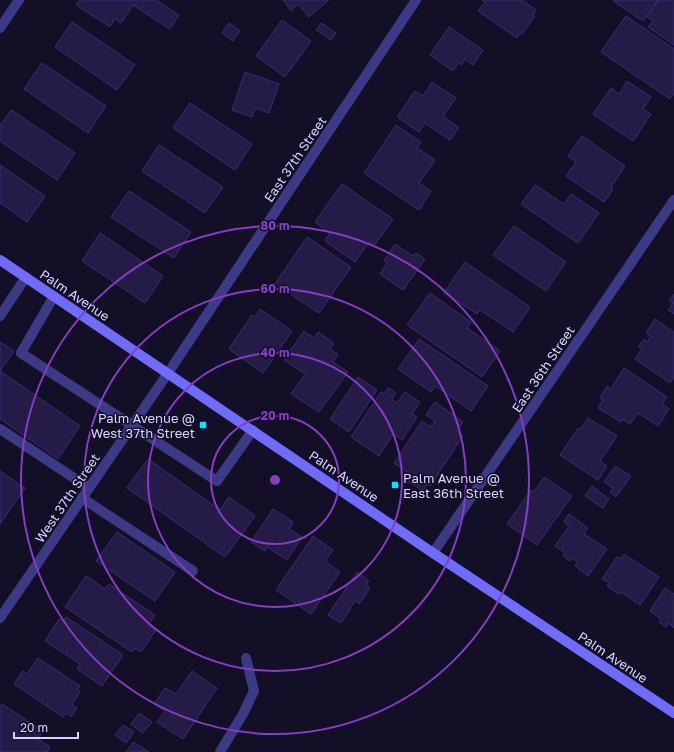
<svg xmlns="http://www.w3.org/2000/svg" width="674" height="752" viewBox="0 0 674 752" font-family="'Golos Text',sans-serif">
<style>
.building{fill:#241b47;stroke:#3b2d73}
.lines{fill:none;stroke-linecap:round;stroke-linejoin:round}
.lane{stroke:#3d3a85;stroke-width:10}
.street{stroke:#3d3a85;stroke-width:10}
.secondary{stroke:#6f6bff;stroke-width:10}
.ring{fill:none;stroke:#843dc5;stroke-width:2}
.poi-dot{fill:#00e5ff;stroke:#130f26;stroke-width:1.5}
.labels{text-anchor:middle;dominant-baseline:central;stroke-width:3;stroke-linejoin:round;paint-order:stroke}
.street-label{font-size:13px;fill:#d9d4ff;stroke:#130f26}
.poi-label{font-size:13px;fill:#d9d4ff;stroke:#130f26;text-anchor:end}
.centre{fill:#843dc5;stroke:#130f26;stroke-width:2}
.ring-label{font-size:12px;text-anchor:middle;font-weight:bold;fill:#843dc5;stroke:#130f26;stroke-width:3;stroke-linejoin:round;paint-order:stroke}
</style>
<rect width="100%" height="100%" fill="#130f26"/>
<!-- building -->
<g class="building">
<path d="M80,0h76l23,15 -9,14 -37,-24 -12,18 -6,-4 -5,8 -34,-22z"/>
<path d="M283,0h46l-20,17 -11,-13 -7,7z"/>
<path d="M482,0h40l14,10 -3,5 2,1 -13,18 -2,-1 -3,5 -39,-27 7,-9z"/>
<path d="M614,0h44l-15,21 -30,-20z"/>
<path d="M658,0h16v45l-26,-18 5,-6 -6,-4z"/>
<path d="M626,16l48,33v44l-4,6 -69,-47z"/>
<path d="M282,20l29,21 -26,36 -29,-21z"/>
<path d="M72,22l63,43 -18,25 -62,-43z"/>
<path d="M229,23l11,8 -7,10 -11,-8z"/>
<path d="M321,23l15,10 -5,7 -15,-10z"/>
<path d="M449,27l34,23 -10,15 -8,-6 -4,6 -2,-2 -6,8 -23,-16z"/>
<path d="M42,63l64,43 -18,27 -64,-44z"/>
<path d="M245,72l34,12 -10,29 -14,-5 -3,9 -20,-7z"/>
<path d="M627,81l24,16 -8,12 8,5 -18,27 -40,-27 18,-26 8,6z"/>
<path d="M432,82l24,16 -13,18 16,12 -9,12 -25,-17 -6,9 -22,-15 18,-26 8,5z"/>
<path d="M190,103l62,41 -17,26 -62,-42z"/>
<path d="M11,110l64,43 -18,27 -57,-39v-15z"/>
<path d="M396,125l25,17 -4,6 18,12 -16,23 12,8 -12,19 -55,-37z"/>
<path d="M582,136l43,30 -14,21 2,2 -9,13 -38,-26 10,-14 -8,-6z"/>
<path d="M159,145l64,42 -18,26 -63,-42z"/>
<path d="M0,165l45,31 -18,26 -27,-19z"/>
<path d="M342,184l51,35 -19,27 -5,-4 -14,20 -30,-21 5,-8 -15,-11z"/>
<path d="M535,185l29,19 7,-10 28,19 -21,30 -57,-39z"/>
<path d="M129,191l62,41 -17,26 -63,-41z"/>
<path d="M514,226l52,36 -20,29 -53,-36z"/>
<path d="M100,233l63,43 -18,27 -63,-42z"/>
<path d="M307,237l44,30 -32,46 -44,-29z"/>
<path d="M395,244l18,12 3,-3 9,6 -22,31 -23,-16 7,-11 -3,-2z"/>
<path d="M465,262l65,45 -17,25 -33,-22 -3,4 -33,-21z"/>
<path d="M430,293l41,29 -4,6 33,23 -18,26 -75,-52z"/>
<path d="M674,294v20l-6,-4 5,-7 -4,-2z"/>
<path d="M260,309l32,22 -29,42 -34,-24 23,-34 3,2z"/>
<path d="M655,319l19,13v45l-4,6 -35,-24 7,-10 -4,-2 6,-8 3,3 4,-6 -5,-3z"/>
<path d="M304,331l10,7 4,-6 16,11 -4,6 8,5 -5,8 15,10 -29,40 -28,-18 14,-20 -21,-14z"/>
<path d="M419,339l69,47 -17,25 -36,-25 -4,6 -33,-23z"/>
<path d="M0,342l14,9 -14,20 80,55 -22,33 -58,-40z"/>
<path d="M624,368l43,29 -5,7 7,5 -11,17 -20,-13 -8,11 -8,-5 -1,3 -23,-14 5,-8 -3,-2 7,-12 4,3z"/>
<path d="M358,377l19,13 -28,42 -19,-13z"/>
<path d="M388,388l8,5 -4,6 5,4 8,-11 15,10 -8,12 5,3 -15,23 -9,-6 -14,22 -28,-19 30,-45 3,2z"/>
<path d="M435,402l28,20 -6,9 6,5 -33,50 -3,-2 -4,7 -17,-11 4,-6 -16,-11 28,-42 9,6 4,-6 -9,-6z"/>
<path d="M588,418l29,18 -17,25 7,5 -9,14 -38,-25 18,-27 2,2z"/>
<path d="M148,459l72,51 9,-13 26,19 -30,41 -98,-69z"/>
<path d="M615,466l16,10 -15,21 -6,-5 3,-4 -9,-6z"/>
<path d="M0,471l25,17 -25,36z"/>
<path d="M544,477l28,19 -35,49 -30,-21 24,-34 3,2z"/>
<path d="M592,486l17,13 -6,9 -18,-12z"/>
<path d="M273,509l20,13 -4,7 13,8 -15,23 -20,-13 -2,4 -14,-9z"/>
<path d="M569,514l19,14 -4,6 23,15 -19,27 -13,-10 3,-4 -6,-4 -2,3 -7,-5 2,-3 -10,-7 14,-20 -5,-4z"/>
<path d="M117,532l58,40 -20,29 -59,-40z"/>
<path d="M313,536l20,14 -8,11 15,11 -29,42 -35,-24z"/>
<path d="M624,554l35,23 -19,28 -19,-13 -2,2 -12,-8 2,-3 -7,-4 15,-22 4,2z"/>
<path d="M357,572l12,9 -3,4 4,3 -11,16 -4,-3 -14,22 -13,-8z"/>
<path d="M86,576l19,13 4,-5 46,31 -7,10 8,5 -15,22 -6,-4 -3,4 -67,-45z"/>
<path d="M665,588l9,6v34l-6,-5 -2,4 -7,-5 2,-3 -11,-8z"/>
<path d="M66,617l57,38 -21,31 -25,-17 3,-5 -35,-23 14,-22 4,2z"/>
<path d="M38,658l42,28 -3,4 3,2 -8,13 5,3 -6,9 -5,-4 -3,4 -49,-33 9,-13 4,3z"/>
<path d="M192,671l25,17 -34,51 -26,-17 8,-11 -11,-7 11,-16 11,6z"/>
<path d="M2,704l41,27 -5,8 12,8 -3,5h-47v-45z"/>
<path d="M139,713l13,9 -9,11 -12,-9z"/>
<path d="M123,725l11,7 -8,11 -11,-8z"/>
<path d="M133,742l16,10h-23z"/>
</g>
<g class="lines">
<!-- lane -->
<g class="lane">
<path d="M54,296l-33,57 196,128 36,-51"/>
<path d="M0,316l26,-39"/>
<path d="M0,429l89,59"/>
<path d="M82,498l111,73"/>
</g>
<!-- street -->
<g class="street">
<path d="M0,28l19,-28"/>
<path d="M433,553l241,-353"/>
<path d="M0,618l168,-245 248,-373"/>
<path d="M220,752l23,-38 11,-23 -8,-33"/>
</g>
<!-- secondary -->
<path class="secondary" d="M0,260l433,293 241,160"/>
</g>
<!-- distance rings -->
<g class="ring">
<circle cx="275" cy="480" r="64"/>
<circle cx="275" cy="480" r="127"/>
<circle cx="275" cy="480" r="191"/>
<circle cx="275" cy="480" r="254"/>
</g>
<!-- markers -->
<g class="poi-dot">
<rect x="199" y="421" width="8" height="8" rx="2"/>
<rect x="391" y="481" width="8" height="8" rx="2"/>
</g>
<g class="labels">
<!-- street labels -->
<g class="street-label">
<text transform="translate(295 159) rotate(-56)">East 37th Street</text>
<text transform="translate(75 295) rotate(34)">Palm Avenue</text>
<text transform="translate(543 369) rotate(-56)">East 36th Street</text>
<text transform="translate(344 476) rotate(34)">Palm Avenue</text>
<text transform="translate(67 498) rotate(-56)">West 37th Street</text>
<text transform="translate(613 657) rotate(34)">Palm Avenue</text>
</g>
<!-- poi labels -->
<g class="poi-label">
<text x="195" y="418">Palm Avenue @<tspan x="195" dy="15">West 37th Street</tspan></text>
<text x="403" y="478" text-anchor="start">Palm Avenue @<tspan x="403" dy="15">East 36th Street</tspan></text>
</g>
</g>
<circle cx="275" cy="480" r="6" class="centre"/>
<g class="ring-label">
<text x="275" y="230">80 m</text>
<text x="275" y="293">60 m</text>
<text x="275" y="357">40 m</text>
<text x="275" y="420">20 m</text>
</g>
<!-- scale -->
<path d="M14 732v6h64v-6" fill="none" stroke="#d9d4ff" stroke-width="2"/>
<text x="20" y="732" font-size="12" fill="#d9d4ff" stroke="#130f26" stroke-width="3" paint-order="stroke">20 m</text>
</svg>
